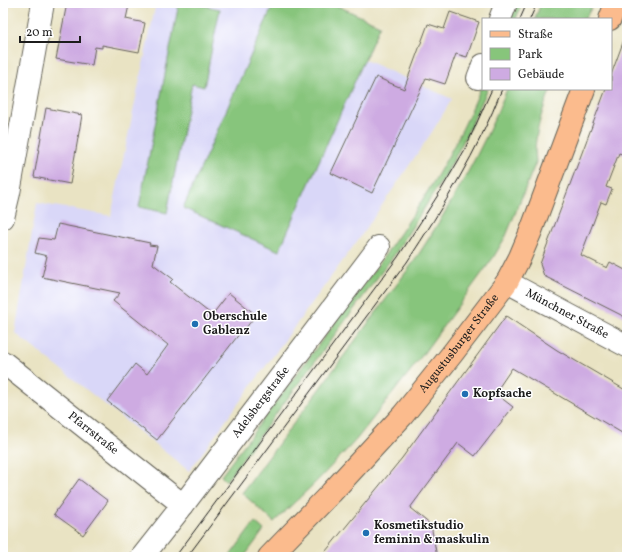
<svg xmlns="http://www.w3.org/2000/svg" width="630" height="560" viewBox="0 0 630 560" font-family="Vollkorn,serif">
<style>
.built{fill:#d9d7f8}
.green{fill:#87c57b;stroke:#52704c}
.building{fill:#ceabe2}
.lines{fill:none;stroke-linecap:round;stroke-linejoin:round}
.minor-casing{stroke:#646256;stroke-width:24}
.major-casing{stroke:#646256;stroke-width:24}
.minor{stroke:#fff;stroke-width:22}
.major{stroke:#fbbb8d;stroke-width:22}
.tram{stroke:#1c1c1c;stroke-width:1}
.poi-dot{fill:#1f6fb2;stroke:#fff;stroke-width:1.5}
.labels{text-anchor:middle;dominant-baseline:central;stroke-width:3;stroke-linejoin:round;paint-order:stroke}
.street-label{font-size:12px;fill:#1c1c1c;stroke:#fff}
.poi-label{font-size:12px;font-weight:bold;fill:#1c1c1c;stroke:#fff;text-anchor:start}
</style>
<rect width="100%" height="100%" fill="#fff"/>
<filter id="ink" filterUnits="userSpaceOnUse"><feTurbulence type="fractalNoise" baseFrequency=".025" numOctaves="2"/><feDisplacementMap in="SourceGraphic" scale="8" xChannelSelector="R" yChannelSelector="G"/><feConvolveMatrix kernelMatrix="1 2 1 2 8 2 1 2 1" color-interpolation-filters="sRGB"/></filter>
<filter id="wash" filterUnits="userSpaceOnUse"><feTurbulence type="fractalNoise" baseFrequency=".012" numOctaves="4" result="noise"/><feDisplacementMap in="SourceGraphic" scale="16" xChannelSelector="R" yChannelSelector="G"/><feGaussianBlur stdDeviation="0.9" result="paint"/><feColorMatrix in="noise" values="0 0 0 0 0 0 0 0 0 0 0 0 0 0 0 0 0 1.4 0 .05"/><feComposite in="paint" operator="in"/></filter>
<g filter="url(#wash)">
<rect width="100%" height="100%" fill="#e9e3c3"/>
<!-- built -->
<path class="built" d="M156,3h175l49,22 -15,35 87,39 -20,33 -69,101 -174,238 -174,-138 22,-130 74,13z"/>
<!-- green -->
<g class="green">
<path d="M179,3h13l28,6 -16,78 -12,-3 -25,129 -28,-6z"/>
<path d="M274,3h57l49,22 -101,226 -96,-43z"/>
<path d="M513,3h9l-6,16h-9z"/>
<path d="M541,3h53l-9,16h-50z"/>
<path d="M483,82v7h5l-26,55 -16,30 -51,80 -169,227 -5,-5c39,-53 79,-106 119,-160 55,-73 110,-148 143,-234z"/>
<path d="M507,89h44c-8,19 -15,40 -16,61 0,4 1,8 1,12l-30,74 -13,22 -78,107 -59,75 -40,42 -42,40 -32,-29 173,-233c35,-54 68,-110 92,-171z"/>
<path d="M255,522l9,8 -20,27h-15z"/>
</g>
<g id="blocks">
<!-- building -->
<g class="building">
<path d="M67,3h48l14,2 -3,14 19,4 -6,29 -37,-7v3l-7,-1 -3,18 -36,-6z"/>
<path d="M450,12l29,10 -12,35 -11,-3 -11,30 -19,-6 -54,115 -41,-20 45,-96 28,12 24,-65 16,5z"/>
<path d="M625,37h2v119l-8,-3 -13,34 6,2 -6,15 -5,-2 -20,53 26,13 3,-6 17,9v47l-83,-42 -4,-12 66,-175h5v-14z"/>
<path d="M46,108l36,7 -12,69 -36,-7z"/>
<path d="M58,224l92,19 -1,2 8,1 -4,18 20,15 -3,3 42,33 17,-22 27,22 -15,19 -1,-1 -83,107 -50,-39 28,-37 12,10 21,-29 -55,-44 7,-8 -78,-16 5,-21 -12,-3 4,-15 15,2z"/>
<path d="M506,316l51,34 70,41v45l-115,-68 -17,25 18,14 -38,49 -17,-13 -48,65 21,17 6,32h-116l81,-99z"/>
<path d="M79,479l29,22 -25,34 -29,-21z"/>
</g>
</g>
</g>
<g filter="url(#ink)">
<use href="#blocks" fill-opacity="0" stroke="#646256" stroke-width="1"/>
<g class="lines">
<!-- minor casing -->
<g class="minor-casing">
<g id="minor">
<path d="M500,19l6,-16"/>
<path d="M478,78l5,-13"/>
<path d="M3,218l6,-25 34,-190"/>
<path id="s1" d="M507,282l120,64"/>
<path id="s2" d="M3,362l180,143"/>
<path id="s3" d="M142,557l41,-52 196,-258"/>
</g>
</g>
<!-- major casing -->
<g class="major-casing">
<g id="major">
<path d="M610,19l6,-16"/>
<path id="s4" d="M269,557l62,-64 72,-78 49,-61 55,-72 13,-25 11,-26 53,-142"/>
</g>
</g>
<!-- minor -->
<use href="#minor" class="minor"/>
<!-- major -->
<use href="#major" class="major"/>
<!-- tram -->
<g class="tram">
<path d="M520,19l7,-16"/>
<path d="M530,19l7,-16"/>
<path d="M175,557l223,-300 40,-62 26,-44 28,-62"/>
<path d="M187,557l220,-295c36,-55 71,-111 95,-173"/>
</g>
</g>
</g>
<!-- markers -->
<g class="poi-dot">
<circle cx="195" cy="324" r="4"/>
<circle cx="465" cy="394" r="4"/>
<circle cx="366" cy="533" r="4"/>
</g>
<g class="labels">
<!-- street labels -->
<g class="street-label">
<text stroke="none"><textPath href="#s1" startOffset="68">Münchner Straße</textPath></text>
<text stroke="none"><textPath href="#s4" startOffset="286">Augustusburger Straße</textPath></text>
<text stroke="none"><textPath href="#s3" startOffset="195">Adelsbergstraße</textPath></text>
<text stroke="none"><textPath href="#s2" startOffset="115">Pfarrstraße</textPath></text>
</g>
<!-- poi labels -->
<g class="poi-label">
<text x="203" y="317">Oberschule<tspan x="203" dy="14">Gablenz</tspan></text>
<text x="473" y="394">Kopfsache</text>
<text x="374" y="526">Kosmetikstudio<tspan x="374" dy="14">feminin &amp; maskulin</tspan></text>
</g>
</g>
<!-- margin -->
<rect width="630" height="560" fill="none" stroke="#fff" stroke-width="16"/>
<!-- legend -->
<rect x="482" y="18" width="130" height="72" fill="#ffffff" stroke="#a4a4a4"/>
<rect x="490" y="31" width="20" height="6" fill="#fbbb8d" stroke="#a4a4a4"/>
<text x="518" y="38" font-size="12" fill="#1c1c1c">Straße</text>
<rect x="490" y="48" width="20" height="12" fill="#87c57b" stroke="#a4a4a4"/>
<text x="518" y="58" font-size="12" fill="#1c1c1c">Park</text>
<rect x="490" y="68" width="20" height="12" fill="#ceabe2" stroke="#a4a4a4"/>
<text x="518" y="78" font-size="12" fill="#1c1c1c">Gebäude</text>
<!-- scale -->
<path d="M20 36v6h60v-6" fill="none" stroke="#1c1c1c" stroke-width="2"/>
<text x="26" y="36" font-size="12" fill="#1c1c1c" stroke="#ffffff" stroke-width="3" paint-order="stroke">20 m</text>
</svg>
